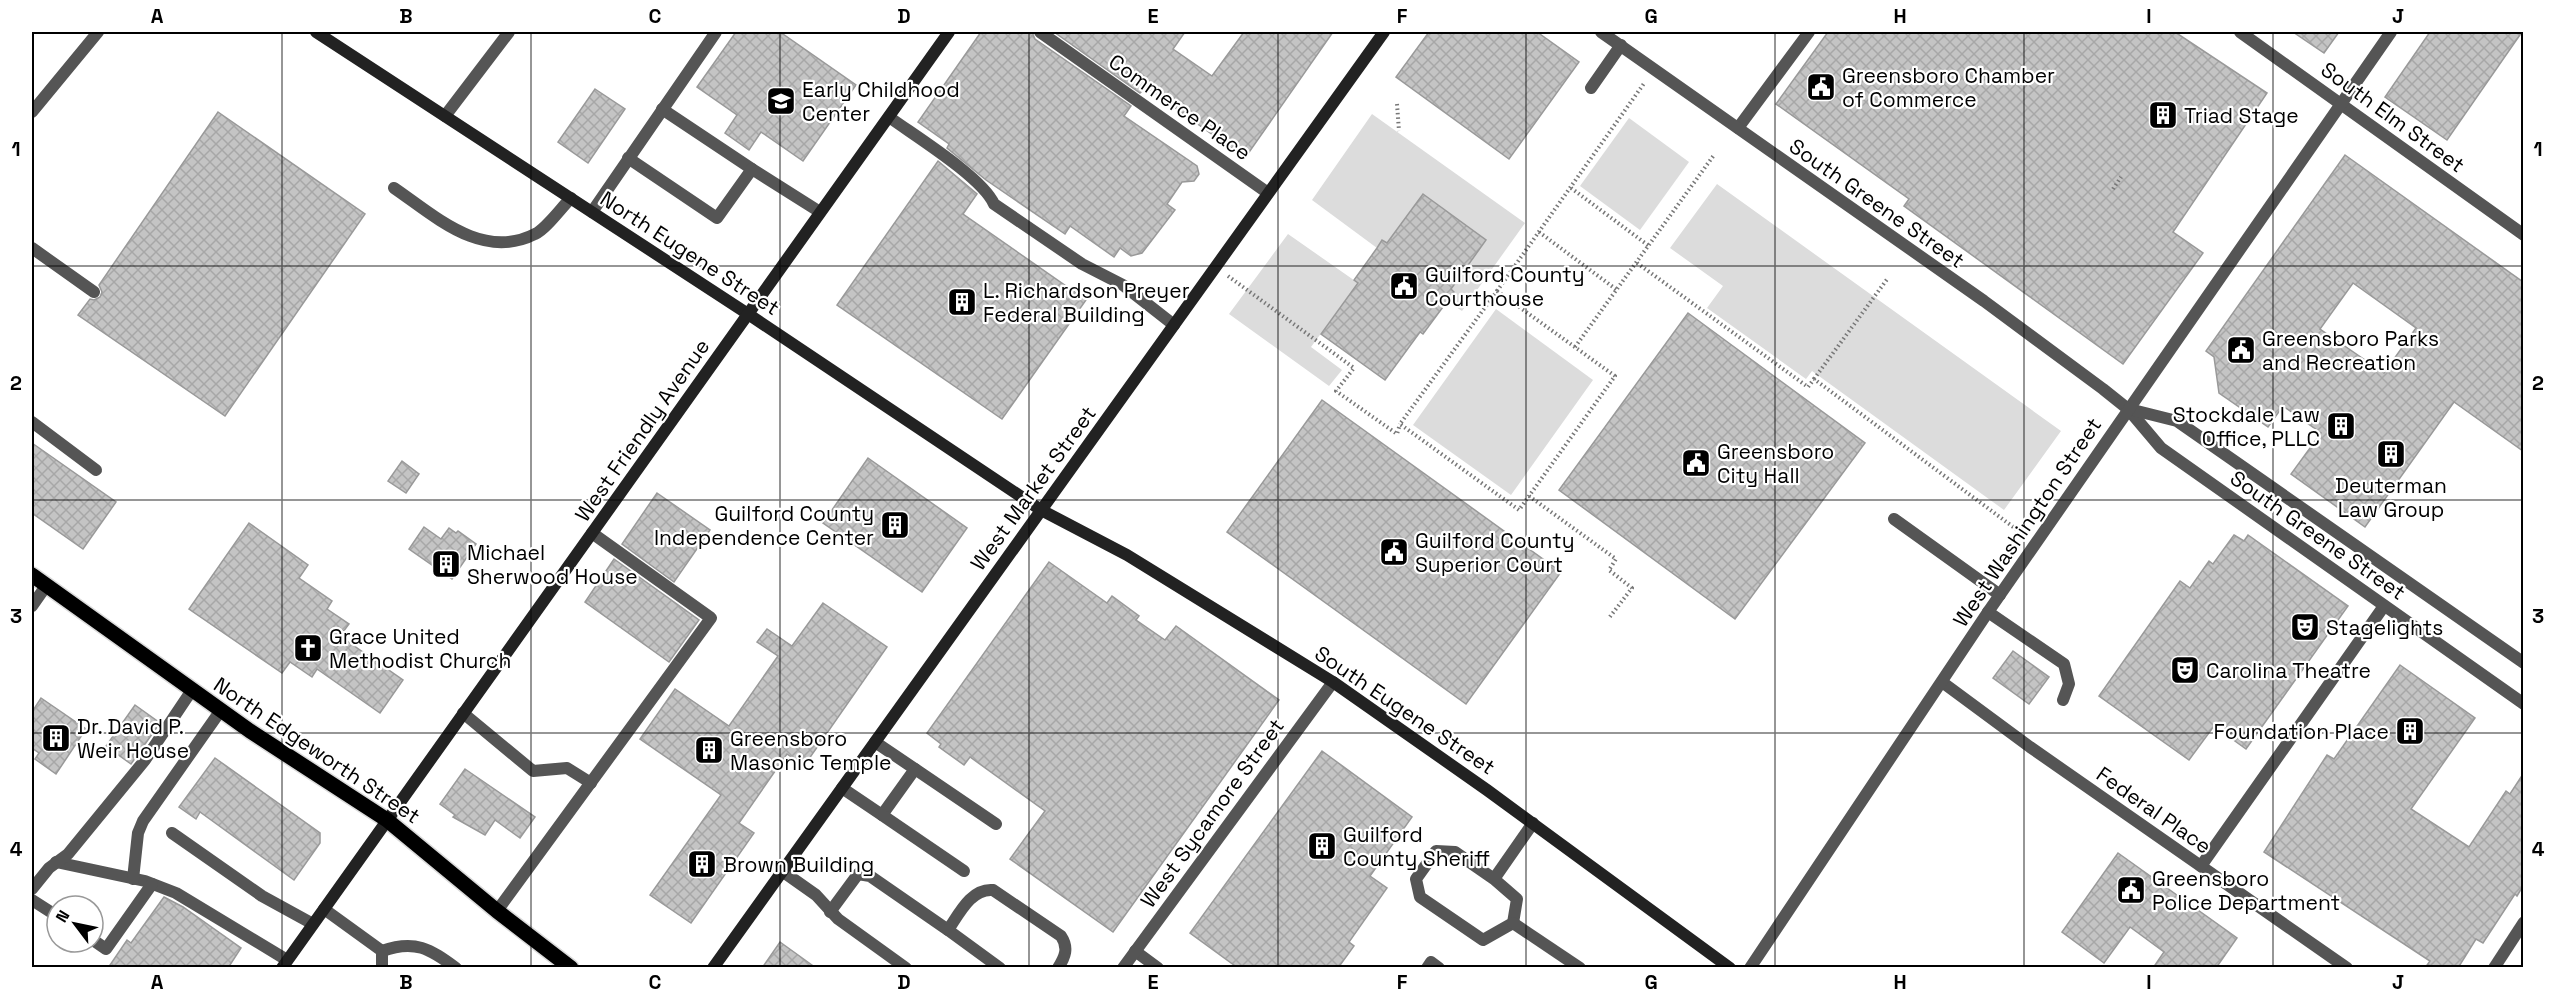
<svg xmlns="http://www.w3.org/2000/svg" width="2555" height="999" viewBox="0 0 2555 999" font-family="'Space Grotesk',sans-serif">
<style>
.garden{fill:#dcdcdc}
.building{fill:url(#building-cross-hatch);stroke:#999;stroke-width:1.5;fill-rule:evenodd}
.lines{fill:none;stroke-linecap:round;stroke-linejoin:round}
.primary-casing{stroke:#dbdbdb;stroke-width:18}
.path{stroke:#777;stroke-width:4;stroke-dasharray:1.5 3;stroke-linecap:butt}
.service{stroke:#555;stroke-width:12}
.minor{stroke:#555;stroke-width:12}
.tertiary{stroke:#555;stroke-width:12}
.secondary{stroke:#222;stroke-width:12}
.primary{stroke:#000;stroke-width:15}
.grid{fill:none;stroke:#000;stroke-width:1.5;stroke-opacity:0.55}
.labels{text-anchor:middle;dominant-baseline:central;stroke-width:4.5;stroke-linejoin:round;paint-order:stroke}
.poi-label{font-size:21px;fill:#000;stroke:#fff;text-anchor:start}
.street-label{font-size:21px;fill:#000;stroke:#fff}
.neatline{fill:none;stroke:#000;stroke-width:2}
.grid-label{font-size:20px;text-anchor:middle;font-weight:bold;fill:#000}
</style>
<defs>
<pattern id="building-cross-hatch" width="8" height="8" patternUnits="userSpaceOnUse" patternTransform="scale(1.5)"><rect width="8" height="8" fill="#c4c4c4"/><path d="M0 0l8 8M0 8l8-8" fill="none" stroke="#a7a7a7"/></pattern>
</defs>
<rect width="100%" height="100%" fill="#fff"/>
<!-- garden -->
<g class="garden">
<path d="M1372,114l153,109 -63,88 -15,-10 4,-12 35,-49 -63,-46 -36,49 -5,-3 -5,8 -65,-48z"/>
<path d="M1629,118l60,44 -49,68 -60,-44z"/>
<path d="M1717,184l344,247 -57,79 -192,-139 -6,8 -99,-71 16,-22 -53,-38z"/>
<path d="M1288,234l70,49 -47,64 31,23 -13,16 -100,-72z"/>
<path d="M1496,309l97,71 -82,115 -98,-70z"/>
</g>
<!-- building -->
<g class="building">
<path d="M736,32h44l76,53 -53,76 -42,-29 -12,18 -24,-17 12,-18 -40,-28z"/>
<path d="M981,32h51l3,7 96,67 -7,10 73,50 2,8 -5,7 -12,1 -15,22 8,6 -33,43 -11,3 -11,-8 -6,9 -44,-31 -5,8 -79,-54 -39,-32 2,-4 -31,-22z"/>
<path d="M1054,32h131l-12,17 39,27 32,-44h89l-88,126 -99,-71 -6,6z"/>
<path d="M1429,32h108l42,30 -70,97 -113,-82z"/>
<path d="M1828,32h347l92,61 -94,139 30,21 -80,111 -219,-158 5,-7 -133,-95z"/>
<path d="M2293,32h46l-15,21z"/>
<path d="M2430,32h92l-75,108 -62,-43z"/>
<path d="M595,89l30,20 -37,54 -30,-21z"/>
<path d="M218,112l147,102 -140,202 -147,-101 12,-16 4,1 6,-3 2,-5 -3,-7z"/>
<path d="M2345,155l178,127v169l-69,-49 -89,125 -74,-53 30,-41 -38,-27 -15,21 -49,-34 -5,-36 -8,-6zM2353,283l63,45 -32,45 -64,-44z"/>
<path d="M938,161l39,33 -14,20 123,86 -84,119 -165,-114z"/>
<path d="M1423,194l63,46 -35,49 3,3 -31,42 -3,-2 -35,48 -64,-46 37,-51 -4,-3 23,-32 5,-8 5,3z"/>
<path d="M1688,313l177,130 -130,176 -176,-129z"/>
<path d="M1322,400l239,172 -95,132 -239,-172z"/>
<path d="M32,443l84,59 -33,47 -51,-36z"/>
<path d="M868,458l99,70 -45,64 -99,-69z"/>
<path d="M402,461l17,13 -13,19 -18,-12z"/>
<path d="M657,493l53,37 -36,52 -52,-38z"/>
<path d="M249,523l59,42 -9,13 33,23 -5,8 22,15 -9,12 63,44 -23,33 -63,-44 -5,8 -22,-15 -8,11 -93,-64z"/>
<path d="M424,527l17,12 8,-11 7,5 2,-2 18,13 -24,35 -43,-30z"/>
<path d="M2234,535l10,6 4,-6 100,71 -102,143 -32,-23 -25,34 -90,-64 81,-115 10,7 19,-27 4,3z"/>
<path d="M614,559l85,61 -30,42 -84,-60z"/>
<path d="M1049,562l58,41 5,-7 27,20 -3,4 29,20 11,-14 103,74 -166,232 -103,-73 35,-48 -75,-54 -6,8 -25,-18 2,-3 -14,-11z"/>
<path d="M823,603l64,44 -83,119 -17,-12 -48,69 15,10 -63,90 -41,-28 71,-100 -81,-56 35,-50 54,37 49,-70 -21,-14 10,-13 25,17z"/>
<path d="M2013,651l36,26 -20,27 -36,-26z"/>
<path d="M2400,665l75,53 -64,91 58,38 37,-56 4,3 13,-20v112l-6,10 -2,-2 -32,49 -7,-4 -18,29h-33l5,-7 -166,-109 63,-97 7,4z"/>
<path d="M41,698l45,31 -30,45 -21,-15 4,-6 -7,-5v-36z"/>
<path d="M135,705l25,18 -29,41 -25,-18z"/>
<path d="M1322,751l90,66 -42,59 17,12 -38,54 5,4 -16,22h-100l-48,-35z"/>
<path d="M215,758l105,75v10l-26,37 -94,-68 -4,7 -17,-12z"/>
<path d="M465,769l70,48 -15,21 -25,-18 -10,15 -32,-18 2,-2 -15,-11z"/>
<path d="M2118,853l119,85 -21,30h-63l11,-16 -34,-25 -26,36 -42,-31z"/>
<path d="M164,897l19,10 58,41 -13,20h-120l19,-28 4,3z"/>
<path d="M780,942l36,26h-54z"/>
</g>
<g class="lines">
<!-- primary casing -->
<g class="primary-casing">
<path id="primary" d="M32,575l218,156 137,89 110,91 74,57"/>
</g>
<!-- path -->
<g class="path">
<path d="M1397,104l2,27"/>
<path d="M1571,188l78,58"/>
<path d="M2113,189l8,-12"/>
<path d="M1539,232l78,58"/>
<path d="M1637,263l171,124 6,-8 210,156"/>
<path d="M1228,276l126,92 -18,23 61,43 3,-10"/>
<path d="M1497,291l118,85 -96,134 -119,-86z"/>
<path d="M1497,291l148,-209"/>
<path d="M1575,347l139,-192"/>
<path d="M1814,379l74,-101"/>
<path d="M1529,496l87,63 -7,11 23,18 -23,30"/>
</g>
<!-- service -->
<g class="service">
<path d="M1591,88l30,-43"/>
<path d="M662,109l90,60"/>
<path d="M889,117c26,19 93,60 105,87l88,60 41,21 51,40"/>
<path d="M628,158l89,60 35,-49 68,43"/>
<path d="M394,188c41,28 88,73 141,46 11,-5 26,-26 36,-36"/>
<path d="M592,212l124,-180"/>
<path d="M32,248l62,44"/>
<path d="M32,422l64,48"/>
<path d="M1894,519l106,76"/>
<path d="M32,606l14,-20"/>
<path d="M1988,612l76,52 5,20 -6,16"/>
<path d="M463,713l70,58 34,-3 24,15"/>
<path d="M915,769l81,55"/>
<path d="M842,788l40,27 33,-46 -40,-27"/>
<path d="M882,815l82,56"/>
<path d="M172,833l90,63 51,28"/>
<path d="M56,862l89,19 31,12 111,67"/>
<path d="M782,871l34,24 22,24 68,49"/>
<path d="M133,879l5,-46 5,-12 78,-111"/>
<path d="M1494,879l23,20 -4,24 -30,17 -63,-43 -4,-18 20,-28 19,1 39,27 39,-56"/>
<path d="M32,889l17,-21 19,-14 77,-94 47,-70"/>
<path d="M32,900l25,16"/>
<path d="M324,909l58,42"/>
<path d="M497,911l214,-293 -119,-85"/>
<path d="M830,912l28,-38 12,2 78,54c11,-16 23,-42 45,-40l68,46c8,12 4,21 -3,32"/>
<path d="M1513,923l67,45"/>
<path d="M948,930l52,38"/>
<path d="M93,940l13,9 46,-65"/>
<path d="M382,951c33,-12 48,-2 74,17"/>
<path d="M382,968v-17"/>
<path d="M1427,968l4,-6 8,6"/>
</g>
<!-- minor -->
<g class="minor">
<path d="M1040,32l228,161"/>
<path d="M445,116l64,-84"/>
<path d="M1738,128l71,-96"/>
<path d="M1942,682l88,65 317,221"/>
<path d="M2201,866l183,-260"/>
<path d="M1135,951l23,17"/>
<path d="M1123,968l210,-286"/>
</g>
<!-- tertiary -->
<g class="tertiary">
<path d="M1601,32l383,269 119,88 25,20 33,39 363,256"/>
<path d="M2240,32l284,203"/>
<path d="M32,112l66,-80"/>
<path d="M2129,409l48,12 347,242"/>
<path d="M1750,968l238,-356 403,-580"/>
<path d="M2494,968l30,-46"/>
</g>
<!-- secondary -->
<g class="secondary">
<path d="M316,32l432,282 293,196 86,45 206,127 154,108 243,178"/>
<path d="M282,968l667,-936"/>
<path d="M713,968l671,-936"/>
</g>
<!-- primary -->
<use href="#primary" class="primary"/>
</g>
<!-- grid -->
<path class="grid" d="M282,32v936M531,32v936M780,32v936M1029,32v936M1278,32v936M1526,32v936M1775,32v936M2024,32v936M2273,32v936M32,266h2492M32,500h2492M32,733h2492"/>
<!-- icons -->
<defs>
<g id="civic-square" transform="scale(1.5)"><rect x="-9" y="-9" width="18" height="18" rx="4" fill="#000" stroke="#fff"/><path d="M-.6-6.5H3V-4.5H.6V-3L4-1V1h2V6H-6V1h2V-1L-.6-3ZM-1.2 2.5V6h2.4V2.5Z" fill="#fff"/></g>
<g id="school-square" transform="scale(1.5)"><rect x="-9" y="-9" width="18" height="18" rx="4" fill="#000" stroke="#fff"/><path d="M0-5L7-2L0 1L-7-2ZM-4 1L0 2.5L4 1V4Q0 6-4 4Z" fill="#fff"/></g>
<g id="building-square" transform="scale(1.5)"><rect x="-9" y="-9" width="18" height="18" rx="4" fill="#000" stroke="#fff"/><path d="M-4-6H4V6H1V3H-1V6H-4ZM-2.5-4.3h1.7v1.8h-1.7ZM.8-4.3h1.7v1.8H.8ZM-2.5-1h1.7V.8h-1.7ZM.8-1h1.7V.8H.8Z" fill="#fff"/></g>
<g id="theatre-square" transform="scale(1.5)"><rect x="-9" y="-9" width="18" height="18" rx="4" fill="#000" stroke="#fff"/><path d="M-5-5.5Q0-4 5-5.5V0Q5 5 0 6Q-5 5-5 0ZM-3.3-2.5H-1v1.5H-3.3ZM1-2.5H3.3v1.5H1ZM-2.8 1Q0 5.5 2.8 1Z" fill="#fff"/></g>
<g id="church-square" transform="scale(1.5)"><rect x="-9" y="-9" width="18" height="18" rx="4" fill="#000" stroke="#fff"/><path d="M-1.2-6h2.4v3.5h3.3v2.4h-3.3V6h-2.4V-.1h-3.3v-2.4h3.3Z" fill="#fff"/></g>
</defs>
<g fill-rule="evenodd">
<use href="#civic-square" x="1821" y="87"/>
<use href="#school-square" x="781" y="101"/>
<use href="#building-square" x="2163" y="115"/>
<use href="#civic-square" x="1404" y="286"/>
<use href="#building-square" x="962" y="302"/>
<use href="#civic-square" x="2241" y="350"/>
<use href="#building-square" x="2341" y="426"/>
<use href="#building-square" x="2391" y="454"/>
<use href="#civic-square" x="1696" y="463"/>
<use href="#building-square" x="895" y="525"/>
<use href="#civic-square" x="1394" y="552"/>
<use href="#building-square" x="446" y="564"/>
<use href="#theatre-square" x="2305" y="627"/>
<use href="#church-square" x="308" y="648"/>
<use href="#theatre-square" x="2185" y="670"/>
<use href="#building-square" x="2410" y="731"/>
<use href="#building-square" x="56" y="738"/>
<use href="#building-square" x="709" y="750"/>
<use href="#building-square" x="1322" y="846"/>
<use href="#building-square" x="702" y="864"/>
<use href="#civic-square" x="2131" y="890"/>
</g>
<g class="labels">
<!-- poi labels -->
<g class="poi-label">
<text x="1842" y="75">Greensboro Chamber<tspan x="1842" dy="24">of Commerce</tspan></text>
<text x="802" y="89">Early Childhood<tspan x="802" dy="24">Center</tspan></text>
<text x="2184" y="115">Triad Stage</text>
<text x="1425" y="274">Guilford County<tspan x="1425" dy="24">Courthouse</tspan></text>
<text x="983" y="290">L. Richardson Preyer<tspan x="983" dy="24">Federal Building</tspan></text>
<text x="2262" y="338">Greensboro Parks<tspan x="2262" dy="24">and Recreation</tspan></text>
<text x="2320" y="414" text-anchor="end">Stockdale Law<tspan x="2320" dy="24">Office, PLLC</tspan></text>
<text x="1717" y="451">Greensboro<tspan x="1717" dy="24">City Hall</tspan></text>
<text x="2391" y="485" text-anchor="middle">Deuterman<tspan x="2391" dy="24">Law Group</tspan></text>
<text x="874" y="513" text-anchor="end">Guilford County<tspan x="874" dy="24">Independence Center</tspan></text>
<text x="1415" y="540">Guilford County<tspan x="1415" dy="24">Superior Court</tspan></text>
<text x="467" y="552">Michael<tspan x="467" dy="24">Sherwood House</tspan></text>
<text x="2326" y="627">Stagelights</text>
<text x="329" y="636">Grace United<tspan x="329" dy="24">Methodist Church</tspan></text>
<text x="2206" y="670">Carolina Theatre</text>
<text x="77" y="726">Dr. David P.<tspan x="77" dy="24">Weir House</tspan></text>
<text x="2389" y="731" text-anchor="end">Foundation Place</text>
<text x="730" y="738">Greensboro<tspan x="730" dy="24">Masonic Temple</tspan></text>
<text x="1343" y="834">Guilford<tspan x="1343" dy="24">County Sheriff</tspan></text>
<text x="723" y="864">Brown Building</text>
<text x="2152" y="878">Greensboro<tspan x="2152" dy="24">Police Department</tspan></text>
</g>
<!-- street labels -->
<g class="street-label">
<text transform="translate(1180 107) rotate(35)">Commerce Place</text>
<text transform="translate(2393 117) rotate(36)">South Elm Street</text>
<text transform="translate(1877 203) rotate(35)">South Greene Street</text>
<text transform="translate(690 253) rotate(33)">North Eugene Street</text>
<text transform="translate(642 430) rotate(-55)">West Friendly Avenue</text>
<text transform="translate(1033 488) rotate(-54)">West Market Street</text>
<text transform="translate(2027 522) rotate(-56)">West Washington Street</text>
<text transform="translate(2318 535) rotate(35)">South Greene Street</text>
<text transform="translate(1405 710) rotate(34)">South Eugene Street</text>
<text transform="translate(317 750) rotate(34)">North Edgeworth Street</text>
<text transform="translate(2154 810) rotate(35)">Federal Place</text>
<text transform="translate(1212 813) rotate(-54)">West Sycamore Street</text>
</g>
</g>
<!-- border -->
<rect width="2555" height="999" fill="none" stroke="#ffffff" stroke-width="66"/>
<!-- north arrow -->
<g transform="translate(75 924) rotate(302)"><circle r="28" fill="#ffffff" stroke="#999999" stroke-width="1.5"/>
<path d="M0-4.5L10 22L0 15L-10 22Z" fill="#000000"/>
<text y="-9" font-size="16" font-weight="bold" text-anchor="middle" fill="#000000">N</text>
</g>
<rect x="33" y="33" width="2489" height="933" class="neatline"/>
<g class="grid-label">
<text x="157" y="23">A</text>
<text x="406" y="23">B</text>
<text x="655" y="23">C</text>
<text x="904" y="23">D</text>
<text x="1153" y="23">E</text>
<text x="1402" y="23">F</text>
<text x="1651" y="23">G</text>
<text x="1900" y="23">H</text>
<text x="2149" y="23">I</text>
<text x="2398" y="23">J</text>
<text x="16" y="156">1</text>
<text x="2538" y="156">1</text>
<text x="16" y="390">2</text>
<text x="2538" y="390">2</text>
<text x="16" y="623">3</text>
<text x="2538" y="623">3</text>
<text x="16" y="856">4</text>
<text x="2538" y="856">4</text>
<text x="157" y="989">A</text>
<text x="406" y="989">B</text>
<text x="655" y="989">C</text>
<text x="904" y="989">D</text>
<text x="1153" y="989">E</text>
<text x="1402" y="989">F</text>
<text x="1651" y="989">G</text>
<text x="1900" y="989">H</text>
<text x="2149" y="989">I</text>
<text x="2398" y="989">J</text>
</g>
</svg>
